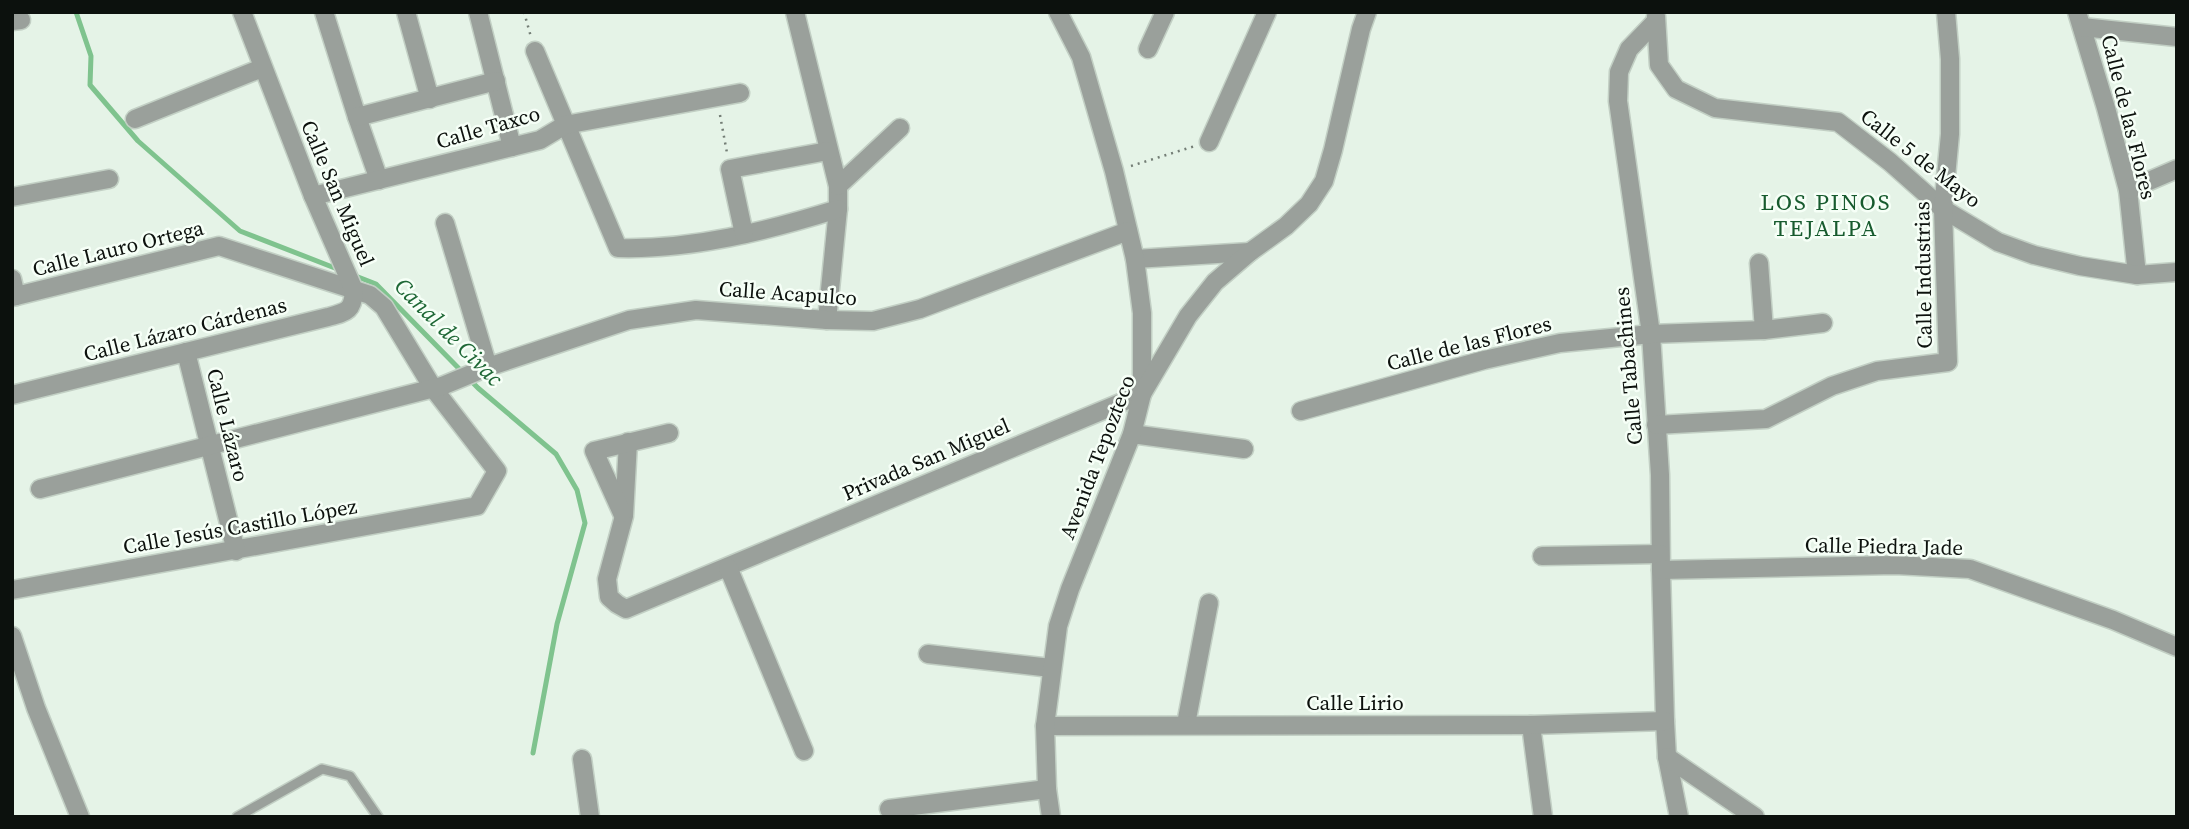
<svg xmlns="http://www.w3.org/2000/svg" width="2189" height="829" viewBox="0 0 2189 829" font-family="'Source Serif 4',serif">
<style>
.lines{fill:none;stroke-linecap:round;stroke-linejoin:round}
.stream{stroke:#7fc38e;stroke-width:5}
.service-casing{stroke:#c2cfc4;stroke-width:12}
.minor-casing{stroke:#c2cfc4;stroke-width:21}
.path{stroke:#737d75;stroke-width:2.5;stroke-dasharray:2 5;stroke-linecap:butt}
.service{stroke:#9aa09b;stroke-width:9}
.minor{stroke:#9aa09b;stroke-width:18}
.labels{text-anchor:middle;dominant-baseline:central;stroke-width:5;stroke-linejoin:round;paint-order:stroke}
.street-label{font-size:21px;fill:#0c110d;stroke:#f6fff7}
.neighbourhood-label{font-size:23px;letter-spacing:2px;fill:#175b2e;stroke:#f6fff7}
.water-label{font-size:23px;font-style:italic;fill:#1f6836;stroke:#f6fff7}
</style>
<rect width="100%" height="100%" fill="#e5f3e7"/>
<g class="lines">
<!-- stream -->
<g class="stream">
<path d="M76,12l15,44 -1,29 48,56 102,90 100,39"/>
<path d="M353,275l23,9 102,104 78,66 21,36 8,33 -28,101 -24,129"/>
</g>
<!-- service casing -->
<g class="service-casing">
<path id="service" d="M237,817l85,-48 28,7 28,41"/>
</g>
<!-- minor casing -->
<g class="minor-casing">
<g id="minor">
<path d="M324,12l33,105 22,63"/>
<path d="M406,12l24,87"/>
<path d="M478,12l34,135"/>
<path d="M795,12l43,174v23l-11,111"/>
<path d="M2077,12l29,96 22,82 9,85"/>
<path d="M1656,16l3,49 17,24 39,19 123,14 52,40 53,47 55,33 36,13 46,11 57,9 40,-3"/>
<path d="M12,21l9,-1"/>
<path d="M1655,22l-26,27 -10,23 -1,29 33,233 9,141 1,95 4,151 2,36 12,60"/>
<path d="M2082,27l95,10"/>
<path d="M1148,49l17,-37"/>
<path d="M535,51l83,197c74,2 149,-17 220,-39"/>
<path d="M357,117l139,-36"/>
<path d="M135,119l127,-51"/>
<path d="M1209,142l58,-130"/>
<path d="M838,186l62,-58"/>
<path d="M2128,190l49,-21"/>
<path d="M313,196l227,-56 25,-15 175,-32"/>
<path d="M12,197l97,-18"/>
<path d="M445,223l43,144"/>
<path d="M744,234l-14,-65 98,-18"/>
<path d="M1135,259l115,-7"/>
<path d="M1759,263l5,67"/>
<path d="M12,279l4,17"/>
<path d="M12,297l207,-51 151,49 14,12 49,81 64,83 -20,35 -465,84"/>
<path d="M186,352l50,199"/>
<path d="M12,395l316,-78c19,-5 25,-6 26,-27l-41,-94 -71,-184"/>
<path d="M1301,411l183,-51 76,-17 91,-9 113,-4 59,-7"/>
<path d="M1656,425l110,-6 66,-33 45,-15 71,-9 -5,-153 7,-75v-75l-4,-47"/>
<path d="M1132,434l112,15"/>
<path d="M628,442l-4,74 -17,63 2,18 8,7 9,5 516,-215v-81l-7,-54 -21,-88 -33,-114 -23,-45"/>
<path d="M40,489l402,-103 46,-19 141,-47 67,-10 131,10 46,1 47,-12 208,-78"/>
<path d="M622,513l-28,-62 75,-18"/>
<path d="M1542,556l118,-2"/>
<path d="M728,567l76,184"/>
<path d="M1661,570l234,-5 75,4 143,51 64,27"/>
<path d="M12,636l24,72 44,109"/>
<path d="M928,654l123,14"/>
<path d="M1186,724l23,-121"/>
<path d="M1531,725l12,92"/>
<path d="M1045,726l486,-1 134,-4"/>
<path d="M1667,757l88,60"/>
<path d="M582,759l8,58"/>
<path d="M889,809l158,-20"/>
<path d="M1051,817l-4,-28 -2,-63 13,-100 12,-37 62,-155 10,-40 46,-78 27,-34 35,-30 36,-26 23,-22 15,-23 9,-31 28,-121 6,-17"/>
</g>
</g>
<!-- path -->
<g class="path">
<path d="M524,12l7,25"/>
<path d="M720,115l7,38"/>
<path d="M1131,166l64,-20"/>
</g>
<!-- service -->
<use href="#service" class="service"/>
<!-- minor -->
<use href="#minor" class="minor"/>
</g>
<g class="labels">
<!-- street labels -->
<g class="street-label">
<text transform="translate(2129 117) rotate(76)">Calle de las Flores</text>
<text transform="translate(488 127) rotate(-16)">Calle Taxco</text>
<text transform="translate(1921 158) rotate(38)">Calle 5 de Mayo</text>
<text transform="translate(338 193) rotate(67)">Calle San Miguel</text>
<text transform="translate(118 248) rotate(-14)">Calle Lauro Ortega</text>
<text transform="translate(1923 275) rotate(-91)">Calle Industrias</text>
<text transform="translate(788 293) rotate(4)">Calle Acapulco</text>
<text transform="translate(185 329) rotate(-14)">Calle Lázaro Cárdenas</text>
<text transform="translate(1469 343) rotate(-14)">Calle de las Flores</text>
<text transform="translate(1628 366) rotate(-95)">Calle Tabachines</text>
<text transform="translate(228 425) rotate(76)">Calle Lázaro</text>
<text transform="translate(1097 457) rotate(-69)">Avenida Tepozteco</text>
<text transform="translate(926 459) rotate(-23)">Privada San Miguel</text>
<text transform="translate(240 526) rotate(-10)">Calle Jesús Castillo López</text>
<text transform="translate(1884 546) rotate(1)">Calle Piedra Jade</text>
<text x="1355" y="702">Calle Lirio</text>
</g>
<!-- neighbourhood labels -->
<g class="neighbourhood-label">
<text x="1826" y="202">LOS PINOS<tspan x="1826" dy="26">TEJALPA</tspan></text>
</g>
<!-- water labels -->
<g class="water-label">
<text transform="translate(449 332) rotate(45)">Canal de Civac</text>
</g>
</g>
<!-- border -->
<rect width="2189" height="829" fill="none" stroke="#0c110d" stroke-width="28"/>
</svg>
